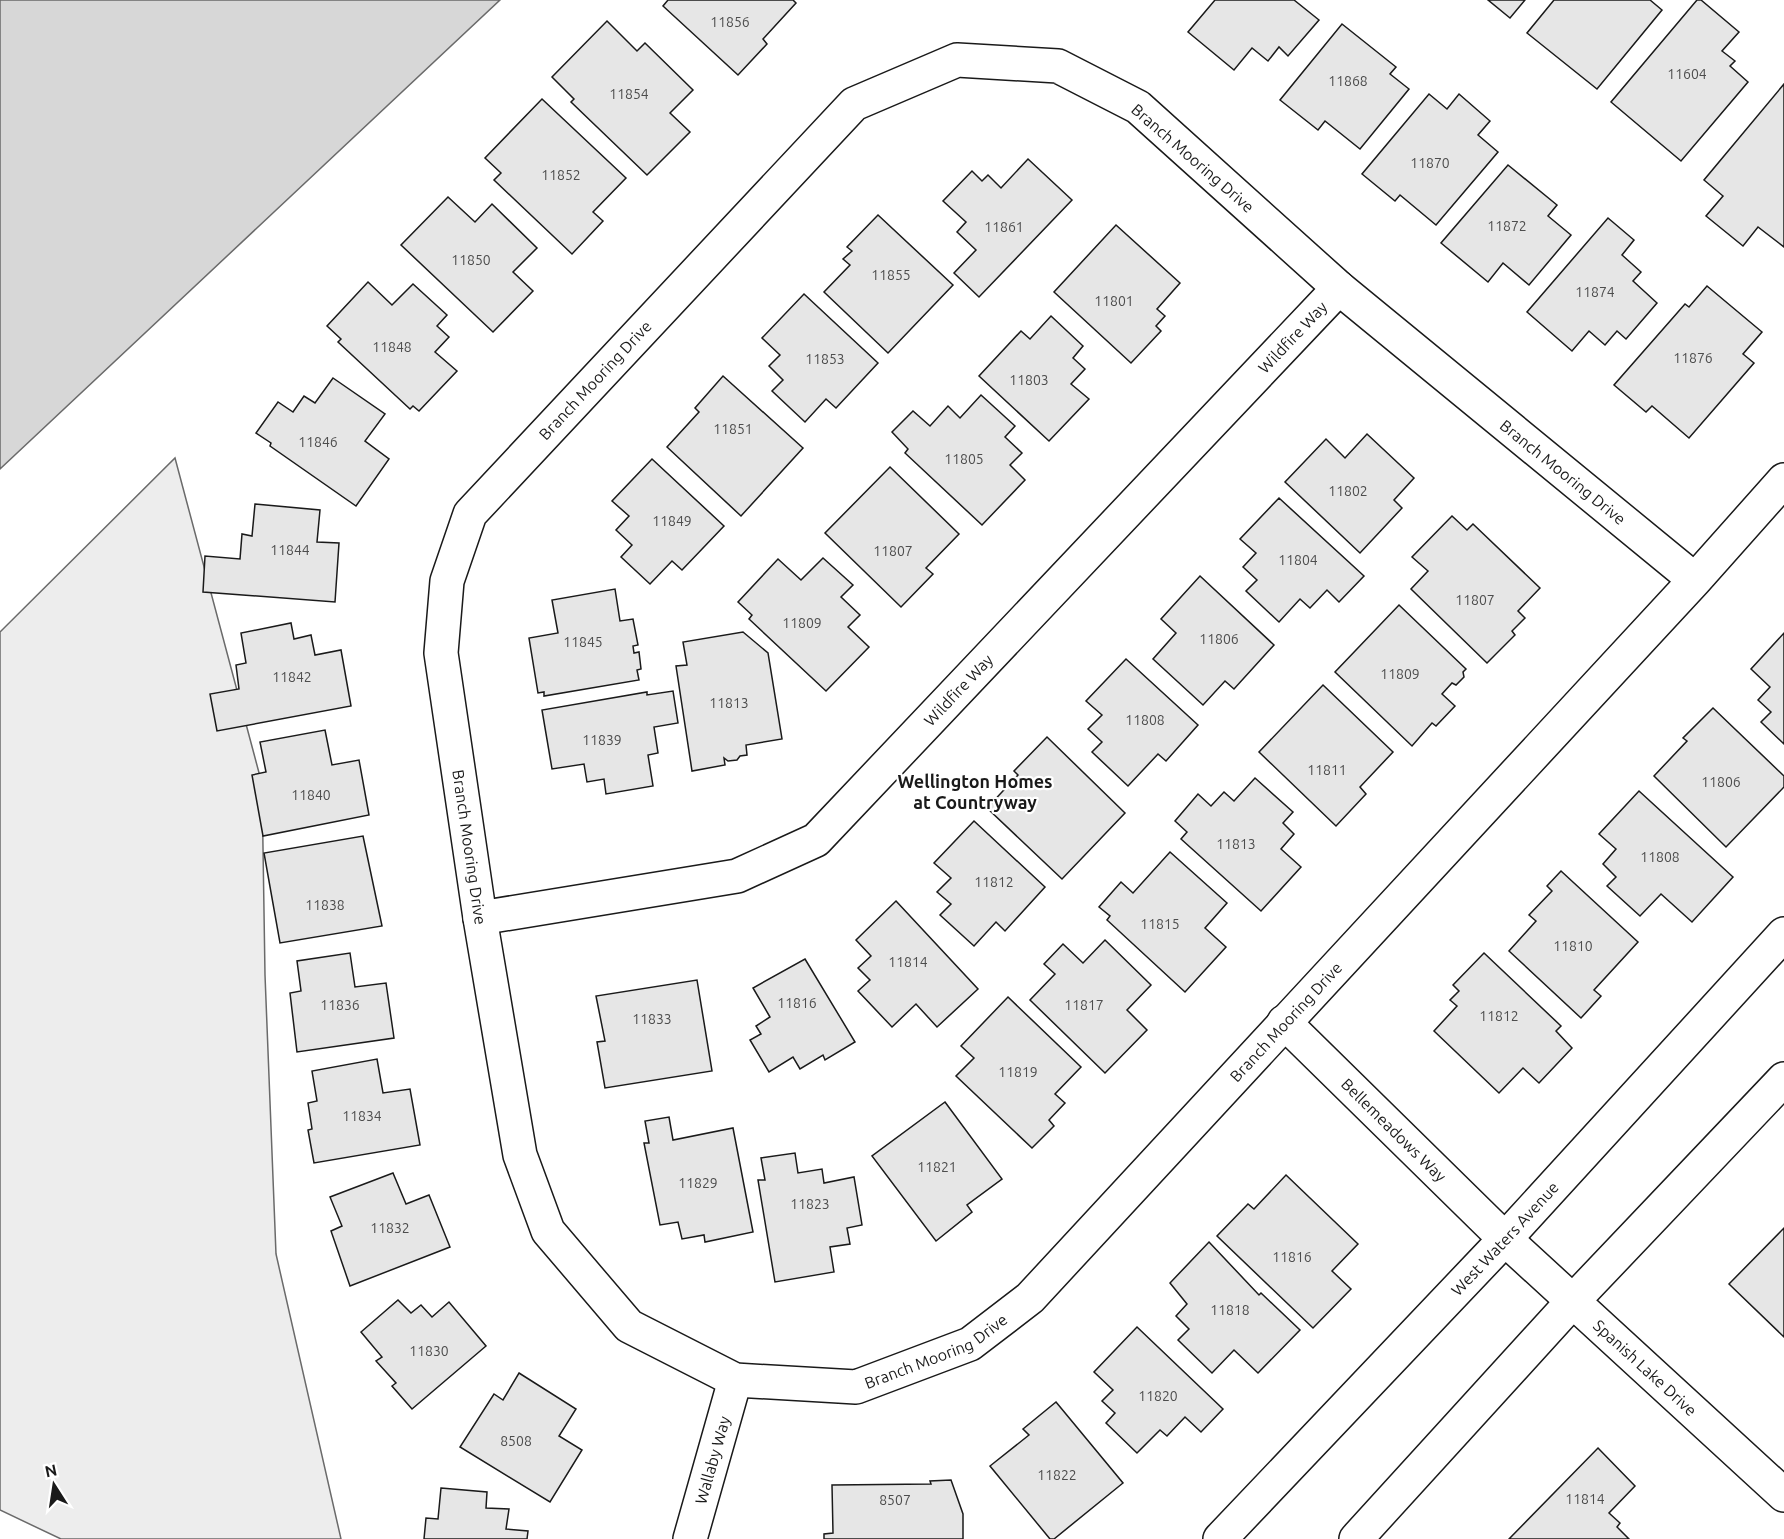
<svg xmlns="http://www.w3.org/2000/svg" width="1784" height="1539" viewBox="0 0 1784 1539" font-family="Ubuntu,sans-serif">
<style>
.built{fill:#ededed;stroke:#6a6a6a;stroke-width:1.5}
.water{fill:#d7d7d7;stroke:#6a6a6a;stroke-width:1.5}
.building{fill:#e6e6e6;stroke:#1a1a1a;stroke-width:1.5}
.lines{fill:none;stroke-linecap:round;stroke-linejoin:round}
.street-casing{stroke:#1a1a1a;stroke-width:36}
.secondary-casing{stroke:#1a1a1a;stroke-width:36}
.street{stroke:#fff;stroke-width:33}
.secondary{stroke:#fff;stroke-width:33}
.labels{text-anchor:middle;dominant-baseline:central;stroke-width:4.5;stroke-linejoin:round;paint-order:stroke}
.number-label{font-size:14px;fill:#4d4d4d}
.street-label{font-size:16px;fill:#1a1a1a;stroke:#fff}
.neighbourhood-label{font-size:18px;font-weight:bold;fill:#1a1a1a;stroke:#fff}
</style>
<rect width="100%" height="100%" fill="#fff"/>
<!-- built -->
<path class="built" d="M175,458l87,326 3,191 11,279 65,285h-280l-61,-29v-878z"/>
<!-- water -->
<path class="water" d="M0,0h500l-500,469z"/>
<!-- building -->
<g class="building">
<path d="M668,0h125l3,3 -33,36 4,5 -29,31 -75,-69z"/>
<path d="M1215,0h79l25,20 -31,36 -9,-9 -11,14 -16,-13 -18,22 -46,-38z"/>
<path d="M1488,0h37l-15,18z"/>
<path d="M1554,0h96l12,10 -65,79 -70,-56z"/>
<path d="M1697,0h4l38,32 -17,19 13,10 -5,5 18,16 -67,79 -70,-59z"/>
<path d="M607,21l30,30 8,-8 48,47 -23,23 20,19 -43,43 -76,-73 3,-3 -22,-22z"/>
<path d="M1342,24l54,43 -6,7 19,15 -49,60 -35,-28 -7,9 -38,-30z"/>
<path d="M1784,84v163l-26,-20 -15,19 -37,-30 17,-20 -19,-16z"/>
<path d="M1429,94l18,15 12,-15 31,27 -12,14 20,17 -62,73 -36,-30 -5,6 -33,-27z"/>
<path d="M542,99l84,79 -33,34 10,9 -31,33 -78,-74 7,-7 -16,-15z"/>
<path d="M1028,159l44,41 -93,97 -25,-24 22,-23 -19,-18 9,-10 -23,-21 29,-30 10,10 6,-6 13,13z"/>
<path d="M1508,165l49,40 -9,11 23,19 -42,50 -26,-22 -15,19 -47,-39z"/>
<path d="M448,197l27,25 17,-18 45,44 -24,24 20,19 -40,41 -92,-87z"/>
<path d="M878,215l75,70 -65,68 -64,-61 26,-27 -7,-6 9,-8 -5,-4z"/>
<path d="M1608,218l26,22 -12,15 19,17 -8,9 24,22 -31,36 -9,-8 -12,14 -16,-14 -17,20 -45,-39z"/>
<path d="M1116,225l64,58 -23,26 8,7 -9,10 5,5 -30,32 -77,-71z"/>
<path d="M368,282l24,23 21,-21 34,31 -10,11 12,11 -14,15 22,19 -38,40 -6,-5 -3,3 -72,-67 3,-3 -14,-13z"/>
<path d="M1707,286l55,46 -19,22 11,9 -65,75 -37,-32 -6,6 -32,-27 71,-81 4,3z"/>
<path d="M804,294l74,69 -42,45 -10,-9 -21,23 -33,-31 11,-11 -14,-14 11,-11 -18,-17z"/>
<path d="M1051,316l32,30 -10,12 12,11 -14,15 18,15 -40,42 -70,-65 42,-45 9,8z"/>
<path d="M723,376l80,72 -62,68 -74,-69 32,-35 -4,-4z"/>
<path d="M333,378l52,36 -20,27 24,18 -33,47 -86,-60 1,-3 -15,-10 22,-31 15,10 11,-16 11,7z"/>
<path d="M981,395l34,31 -10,11 17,16 -12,12 15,15 -43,45 -77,-72 3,-4 -16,-17 21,-21 17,15 18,-20 12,12z"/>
<path d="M1367,434l47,44 -20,22 8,8 -42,45 -75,-71 41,-43 19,19z"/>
<path d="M652,459l72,67 -42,44 -10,-9 -22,23 -29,-27 11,-12 -16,-15 13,-14 -17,-15z"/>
<path d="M890,467l69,67 -33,34 7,6 -32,33 -76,-74z"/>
<path d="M1279,498l85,78 -25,26 -12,-12 -17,18 -10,-9 -21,23 -33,-31 11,-11 -14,-13 13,-14 -16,-14z"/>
<path d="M255,504l65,6 -3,32 22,1 -4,59 -132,-10 2,-36 35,3 2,-25 10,2z"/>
<path d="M1452,516l15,14 6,-6 67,64 -22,23 7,7 -13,13 3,4 -28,28 -76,-74 17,-18 -16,-14z"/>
<path d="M823,558l30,27 -12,12 19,18 -12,12 21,20 -43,44 -77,-72 3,-4 -14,-13 40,-43 23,21z"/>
<path d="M1200,576l74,69 -40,44 -9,-8 -22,24 -50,-46 23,-26 -15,-14z"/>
<path d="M615,589l5,32 13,-2 5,26 -5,1 1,7 5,-1 2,17 -4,1 2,10 -95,16v-4l-6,1 -9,-55 29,-5 -6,-33z"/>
<path d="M1399,605l67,64 -3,3 1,5 -8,8 -4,-2 -10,11 13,12 -19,20 -4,-3 -20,23 -77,-74z"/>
<path d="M291,623l3,16 17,-4 4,20 26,-5 10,56 -134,25 -7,-37 29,-5 -3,-24 10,-2 -5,-30z"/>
<path d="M743,632l25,21 14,86 -36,6 1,10 -7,1 -3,4 -9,1 -4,-3 1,7 -33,6 -16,-105 11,-1 -4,-23z"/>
<path d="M1784,633v111l-23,-22 10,-10 -13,-12 12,-13 -19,-18z"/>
<path d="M1126,659l72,66 -32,36 -8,-7 -30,32 -36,-34 10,-10 -14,-13 14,-14 -16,-14z"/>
<path d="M1323,685l70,67 -33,35 6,7 -30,32 -77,-74z"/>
<path d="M673,691l5,32 -24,4 4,26 -10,2 5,31 -47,8 -2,-15 -17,3 -3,-18 -32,5 -10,-59 105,-18v3z"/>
<path d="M1713,708l71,68v11l-58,60 -72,-71 33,-35 -4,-3z"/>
<path d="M325,730l7,35 27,-5 10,55 -106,21 -11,-61 14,-3 -6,-30z"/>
<path d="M1047,737l78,76 -63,66 -75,-71 31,-33 -4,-4z"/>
<path d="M1255,778l38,34 -10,11 11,11 -13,15 20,18 -40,44 -80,-72 6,-7 -12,-11 23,-27 13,12 13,-14 10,9z"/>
<path d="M1639,791l94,86 -41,45 -31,-28 -21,22 -33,-30 9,-9 -13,-13 13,-15 -17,-15z"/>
<path d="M974,821l71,66 -40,44 -9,-9 -22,24 -34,-31 11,-11 -14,-12 14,-14 -17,-15z"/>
<path d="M363,836l19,90 -102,17 -16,-90z"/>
<path d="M1170,852l57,51 -22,25 21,19 -41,45 -78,-72 3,-4 -11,-9 22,-25 12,11z"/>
<path d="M1561,871l77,71 -44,48 7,6 -20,22 -72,-67 27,-30 -7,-6 23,-24 -5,-5z"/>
<path d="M896,901l82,88 -41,38 -21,-23 -24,23 -34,-36 12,-11 -12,-12 13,-12 -15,-16z"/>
<path d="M1105,940l46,45 -24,25 20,20 -42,43 -75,-73 25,-26 -11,-10 19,-20 20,19z"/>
<path d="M350,953l5,34 31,-4 8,55 -97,14 -7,-59 11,-2 -4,-30z"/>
<path d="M1484,953l77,73 -5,5 16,17 -33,35 -16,-15 -24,25 -65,-62 23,-25 -7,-6 9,-9 -6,-6z"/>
<path d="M805,959l50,83 -30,18 -2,-5 -23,14 -7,-12 -24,15 -19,-32 11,-6 -5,-8 14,-9 -17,-29z"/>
<path d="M697,980l15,91 -107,17 -8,-46 8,-1 -9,-45z"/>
<path d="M1008,997l73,70 -26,27 10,9 -16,17 5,6 -22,22 -76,-72 18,-18 -13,-12z"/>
<path d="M377,1059l6,34 27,-4 10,56 -106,18 -6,-33 4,-1 -4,-26 9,-2 -5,-30z"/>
<path d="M945,1102l57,77 -35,26 5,7 -36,29 -64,-85z"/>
<path d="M669,1117l4,23 60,-12 20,104 -48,10 -1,-7 -22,4 -4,-17 -18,3 -16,-82h5l-4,-22z"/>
<path d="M795,1153l3,20 24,-4 2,14 30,-6 8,48 -15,3 3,16 -20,3 4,25 -59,10 -17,-102h7l-4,-22z"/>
<path d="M393,1173l13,31 23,-9 21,52 -100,39 -19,-55 11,-5 -12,-29z"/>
<path d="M1286,1175l72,69 -26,27 19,18 -38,39 -96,-92 31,-32 6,5z"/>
<path d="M1784,1228v109l-55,-53z"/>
<path d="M1209,1242l50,53 2,-2 39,37 -42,43 -24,-23 -22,23 -34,-33 11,-11 -13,-13 11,-12 -17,-21z"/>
<path d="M398,1300l13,13 10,-8 11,12 17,-15 37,44 -74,63 -20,-23 4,-3 -20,-22 6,-4 -21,-25z"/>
<path d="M1137,1327l86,82 -22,23 -16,-15 -18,19 -7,-6 -23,23 -31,-30 9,-10 -13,-12 11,-11 -19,-18z"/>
<path d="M519,1373l57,36 -17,27 23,14 -32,52 -90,-55 34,-53 9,6z"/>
<path d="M1056,1402l67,81 -69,56h-4l-60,-73 39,-31 -6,-6z"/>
<path d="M1598,1448l37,38 -26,27 11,10 -3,4 12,12h-120z"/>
<path d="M951,1480l12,34v25h-139v-5l9,-1 -1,-48 99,-1 -1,-3z"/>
<path d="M441,1488l46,4 -1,16 23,1 -3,20 22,2 -1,8h-103l2,-21 12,1z"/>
</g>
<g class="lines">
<!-- street casing -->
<g class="street-casing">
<g id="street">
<path id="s1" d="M1695,580l-356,-292 -201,-181 -80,-41 -101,-6 -103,44 -384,410 -23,67 -6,72 39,265 40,237 28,76 81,95 106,54 121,7 114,-43 60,-46 665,-718 89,-100"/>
<path id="s2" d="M480,918l257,-42 79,-36 523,-552"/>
<path id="s3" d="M1284,1022l221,217 279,256"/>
<path id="s4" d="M690,1539l45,-159"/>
</g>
</g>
<!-- secondary casing -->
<g class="secondary-casing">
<g id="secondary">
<path id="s5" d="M1220,1539l285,-300 279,-305"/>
<path d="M1356,1539l216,-237 212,-223"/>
</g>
</g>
<!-- street -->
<use href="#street" class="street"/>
<!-- secondary -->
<use href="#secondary" class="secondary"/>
</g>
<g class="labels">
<!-- number labels -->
<g class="number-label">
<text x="730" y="22">11856</text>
<text x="1687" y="74">11604</text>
<text x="1348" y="81">11868</text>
<text x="629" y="94">11854</text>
<text x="1430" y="163">11870</text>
<text x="561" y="175">11852</text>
<text x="1507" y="226">11872</text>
<text x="1004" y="227">11861</text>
<text x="471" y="260">11850</text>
<text x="891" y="275">11855</text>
<text x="1595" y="292">11874</text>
<text x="1114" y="301">11801</text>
<text x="392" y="347">11848</text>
<text x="1693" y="358">11876</text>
<text x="825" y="359">11853</text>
<text x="1029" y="380">11803</text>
<text x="733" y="429">11851</text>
<text x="318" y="442">11846</text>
<text x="964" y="459">11805</text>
<text x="1348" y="491">11802</text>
<text x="672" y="521">11849</text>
<text x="290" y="550">11844</text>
<text x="893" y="551">11807</text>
<text x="1298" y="560">11804</text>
<text x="1475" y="600">11807</text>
<text x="802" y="623">11809</text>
<text x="1219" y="639">11806</text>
<text x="583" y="642">11845</text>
<text x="1400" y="674">11809</text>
<text x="292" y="677">11842</text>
<text x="729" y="703">11813</text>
<text x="1145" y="720">11808</text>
<text x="602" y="740">11839</text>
<text x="1327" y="770">11811</text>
<text x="1721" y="782">11806</text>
<text x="311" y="795">11840</text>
<text x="1236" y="844">11813</text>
<text x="1660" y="857">11808</text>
<text x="994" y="882">11812</text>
<text x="325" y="905">11838</text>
<text x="1160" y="924">11815</text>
<text x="1573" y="946">11810</text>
<text x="908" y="962">11814</text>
<text x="797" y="1003">11816</text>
<text x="340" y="1005">11836</text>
<text x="1084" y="1005">11817</text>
<text x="1499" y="1016">11812</text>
<text x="652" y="1019">11833</text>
<text x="1018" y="1072">11819</text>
<text x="362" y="1116">11834</text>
<text x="937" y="1167">11821</text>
<text x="698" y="1183">11829</text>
<text x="810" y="1204">11823</text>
<text x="390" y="1228">11832</text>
<text x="1292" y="1257">11816</text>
<text x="1230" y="1310">11818</text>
<text x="429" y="1351">11830</text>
<text x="1158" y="1396">11820</text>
<text x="516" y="1441">8508</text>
<text x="1057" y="1475">11822</text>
<text x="1585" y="1499">11814</text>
<text x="895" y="1500">8507</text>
</g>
<!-- street labels -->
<g class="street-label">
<text transform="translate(1193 158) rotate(41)">Branch Mooring Drive</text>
<text stroke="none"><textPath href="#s2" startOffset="1040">Wildfire Way</textPath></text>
<text transform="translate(595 380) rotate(-47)">Branch Mooring Drive</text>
<text transform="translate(1563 472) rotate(39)">Branch Mooring Drive</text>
<text stroke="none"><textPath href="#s2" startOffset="554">Wildfire Way</textPath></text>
<text stroke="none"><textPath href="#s1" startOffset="1935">Branch Mooring Drive</textPath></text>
<text stroke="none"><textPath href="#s1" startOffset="3267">Branch Mooring Drive</textPath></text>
<text stroke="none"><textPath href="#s3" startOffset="154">Bellemeadows Way</textPath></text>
<text stroke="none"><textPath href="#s5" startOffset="414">West Waters Avenue</textPath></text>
<text stroke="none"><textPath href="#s1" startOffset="2781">Branch Mooring Drive</textPath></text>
<text stroke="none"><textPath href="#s3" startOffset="500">Spanish Lake Drive</textPath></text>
<text stroke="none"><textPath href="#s4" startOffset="82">Wallaby Way</textPath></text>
</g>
<!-- neighbourhood labels -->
<g class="neighbourhood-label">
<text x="975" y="781">Wellington Homes<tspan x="975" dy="21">at Countryway</tspan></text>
</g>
</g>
<!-- north arrow -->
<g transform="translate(54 1485) rotate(348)" stroke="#ffffff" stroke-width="4.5" paint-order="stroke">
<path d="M0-4.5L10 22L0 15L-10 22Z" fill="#1a1a1a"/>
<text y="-9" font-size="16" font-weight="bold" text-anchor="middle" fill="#1a1a1a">N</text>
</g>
</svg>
